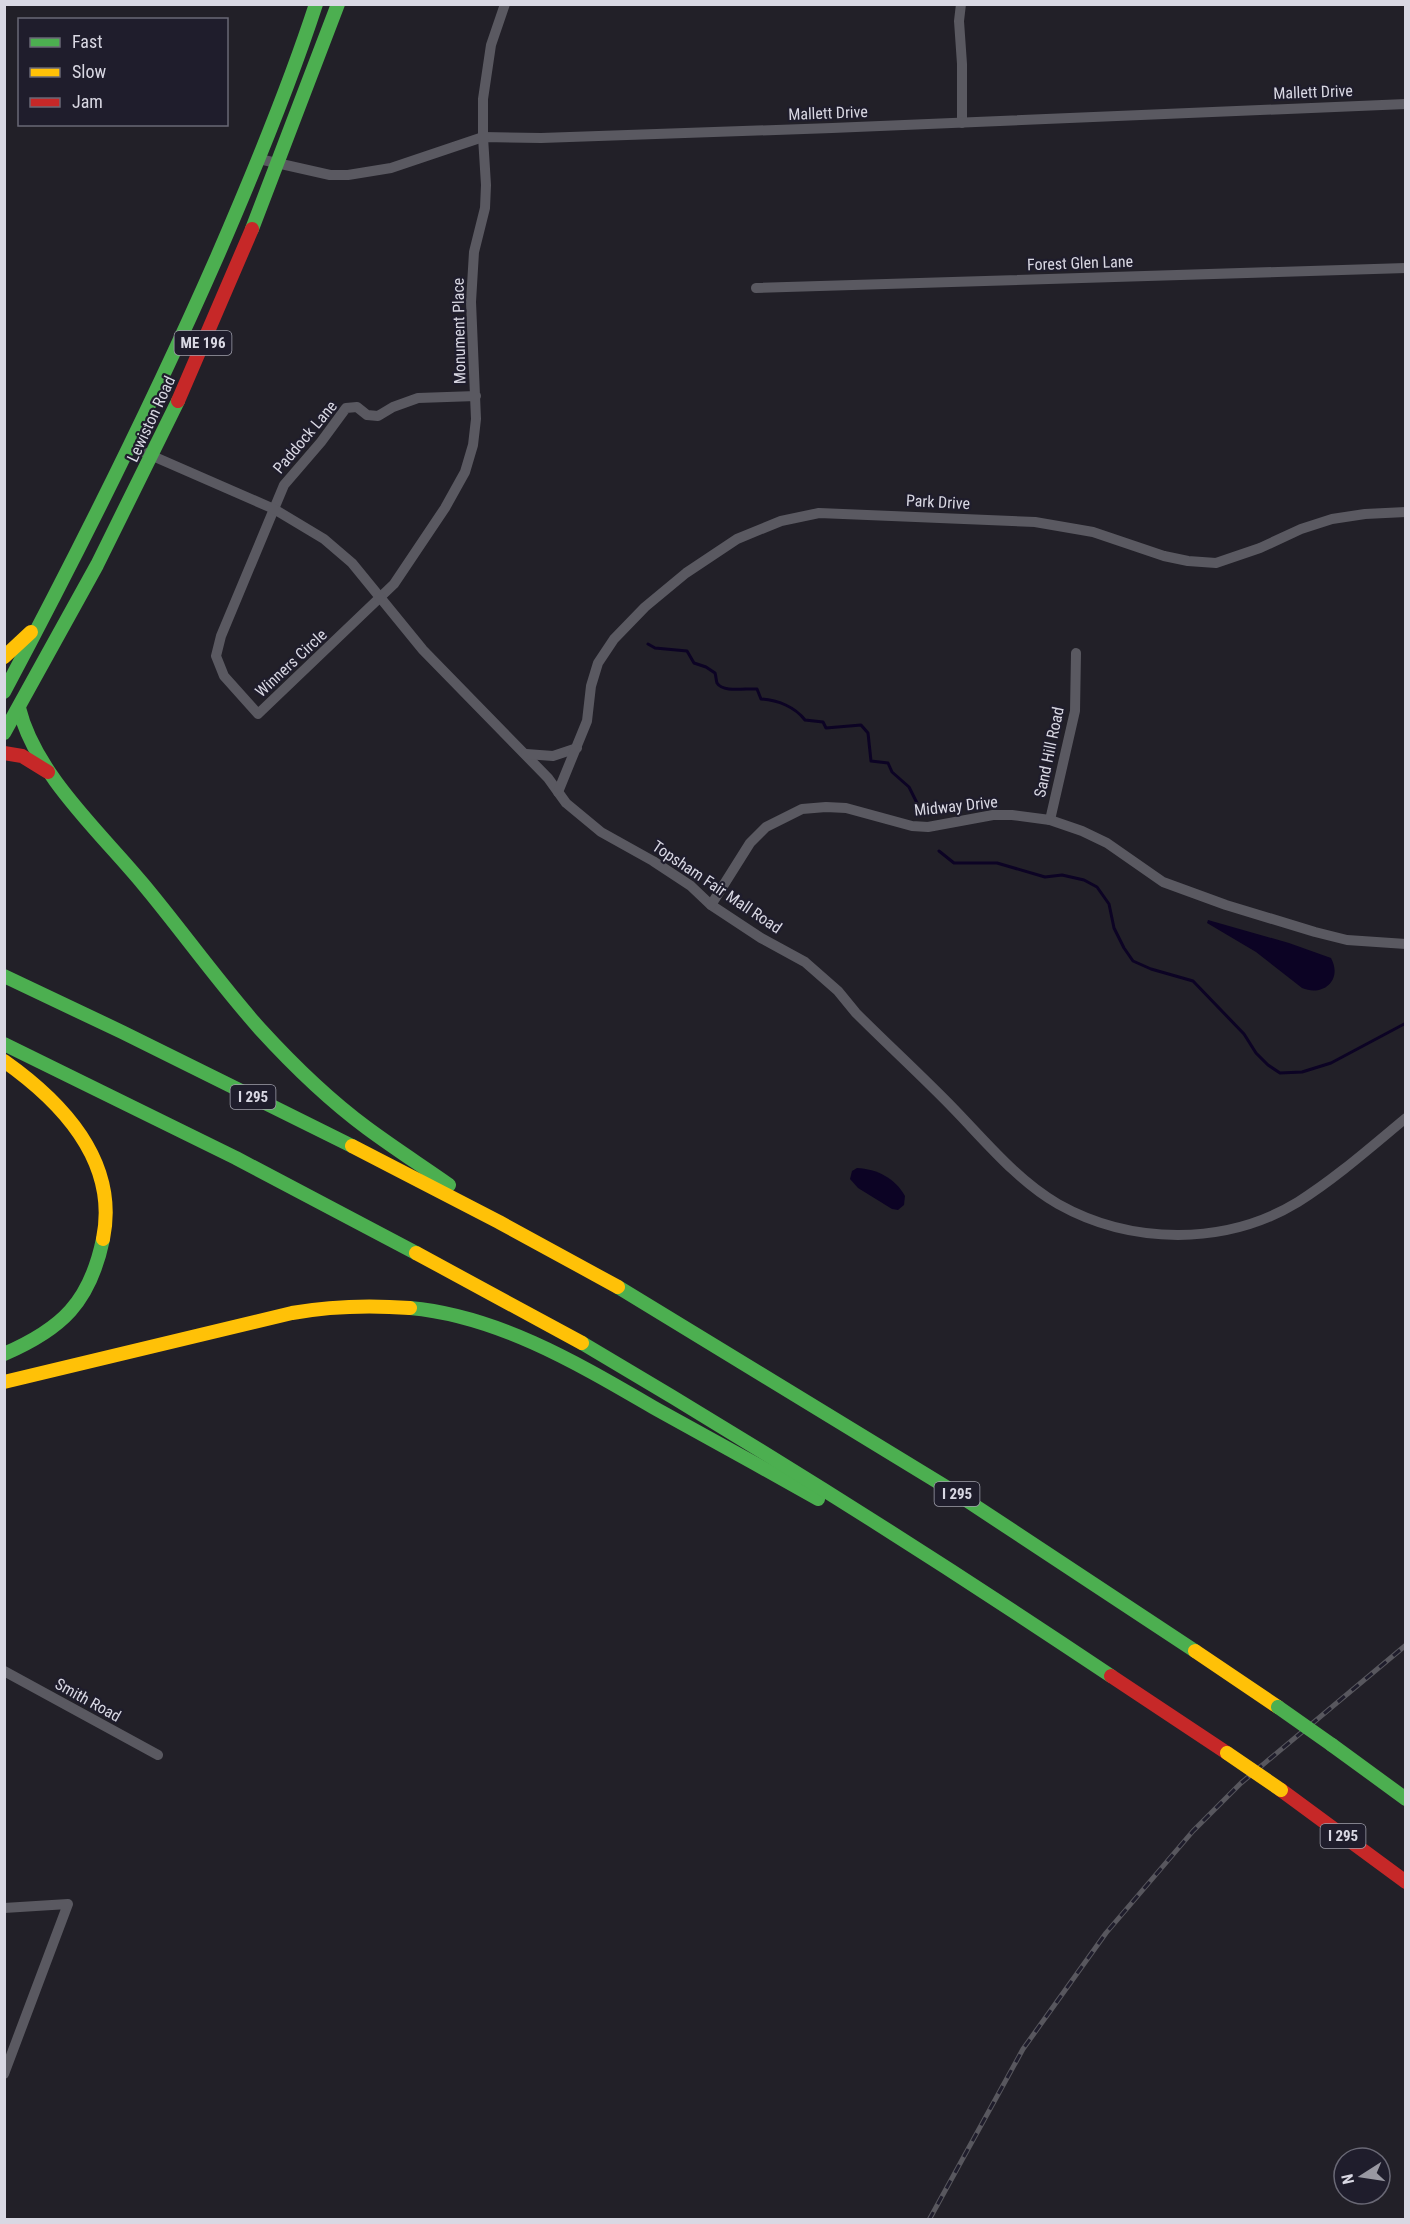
<svg xmlns="http://www.w3.org/2000/svg" width="1410" height="2224" viewBox="0 0 1410 2224" font-family="'Roboto Condensed',sans-serif">
<style>
.water{fill:#0c0324}
.lines{fill:none;stroke-linecap:round;stroke-linejoin:round}
.stream{stroke:#0c0324;stroke-width:3}
.street{stroke:#5a5961;stroke-width:10}
.fast{stroke:#4caf50;stroke-width:14}
.slow{stroke:#ffc107;stroke-width:14}
.jam{stroke:#c62828;stroke-width:14}
.rail-casing{stroke:#58575e;stroke-width:5}
.rail{stroke:#1f1d2c;stroke-width:3;stroke-dasharray:9;stroke-linecap:butt}
.fast-bridge{stroke:#4caf50;stroke-width:14}
.slow-bridge{stroke:#ffc107;stroke-width:14}
.labels{text-anchor:middle;dominant-baseline:central;stroke-width:4.5;stroke-linejoin:round;paint-order:stroke}
.shield{fill:#1f1d2c;stroke:#a1a0ac;stroke-width:1.5}
.shield-label{font-size:15px;font-weight:bold;fill:#d9d8e3}
.street-label{font-size:16px;fill:#d9d8e3;stroke:#1f1d2c}
</style>
<rect width="100%" height="100%" fill="#222028"/>
<!-- water -->
<g class="water">
<path d="M1208,920l81,23 42,15c12,22 -8,39 -29,30l-46,-36 -49,-29z"/>
<path d="M857,1168c20,1 38,10 48,28l-1,9 -6,5 -6,-1 -34,-21 -8,-9 2,-8z"/>
</g>
<g class="lines">
<!-- stream -->
<g class="stream">
<path d="M648,644l7,4 32,3 7,12 12,4 9,6c1,3 1,7 2,10 6,10 29,5 40,6l4,10c17,1 34,8 44,21l18,2 3,6 35,-3 7,8 3,28 17,2 4,9 17,15 8,16"/>
<path d="M939,851l15,12h43l48,14 17,-2 22,5 13,7 12,17 5,24 10,20 9,13 18,8 42,12 51,53 12,19 12,12 12,8 22,-1 29,-9 75,-40"/>
</g>
<!-- street -->
<g class="street">
<path d="M961,4l-2,17 3,43v59"/>
<path d="M259,159l71,16h18l43,-7 92,-31 58,1 291,-10 574,-24"/>
<path d="M756,288l650,-20"/>
<path d="M476,396l-58,2 -25,9 -15,9 -11,-1 -10,-8 -11,1 -25,34 -37,43 -63,151 -5,20 8,20 34,38 136,-130 51,-76 20,-36 8,-27 3,-26 -5,-117 3,-50 11,-44 1,-23 -3,-48v-38l8,-54 14,-41"/>
<path d="M132,447l142,62 50,30 28,24 71,87 125,128 18,25 35,29 52,29 38,25 20,19 50,33 44,24 33,29 18,22c32,32 66,63 98,96 32,33 64,72 104,95 73,41 168,42 240,-2 38,-24 73,-55 108,-84"/>
<path d="M526,754l27,2 24,-8"/>
<path d="M558,792l29,-71 4,-35 7,-23 16,-24 31,-32 41,-34 51,-34 44,-18 38,-8 216,9 58,10 71,24 24,5 28,2 44,-15 41,-19 31,-10 33,-5 41,-2"/>
<path d="M1050,820l25,-109 1,-58"/>
<path d="M711,905l39,-62 16,-16 36,-18 24,-2 20,1 66,18 16,1 65,-12h19l38,5 32,11 25,12 56,39 63,23 89,27 32,8 59,4"/>
<path d="M4,1671l154,84"/>
<path d="M4,1908l64,-4 -64,170"/>
</g>
<!-- fast -->
<g class="fast">
<path d="M252,229l86,-225"/>
<path d="M4,692c76,-143 148,-287 213,-435 36,-83 71,-167 99,-253"/>
<path d="M19,708c16,66 82,125 124,176 40,48 76,99 117,145 32,35 69,71 107,99 27,20 55,38 82,57"/>
<path d="M4,733l93,-168 81,-164"/>
<path d="M4,976l118,56 230,114"/>
<path d="M4,1044l232,114 180,95"/>
<path d="M618,1287l333,203 244,161"/>
<path d="M410,1308c90,8 172,58 248,102 53,29 107,59 160,89"/>
<path d="M582,1343c180,106 356,217 529,333"/>
<path d="M4,1354c58,-25 86,-52 99,-115"/>
<path d="M1332,1745l74,54"/>
</g>
<!-- slow -->
<g class="slow">
<path d="M4,657l27,-25"/>
<path d="M4,1061c58,41 115,100 99,178"/>
<path d="M352,1146l147,76 119,65"/>
<path d="M416,1253l166,90"/>
<path d="M4,1382l288,-69c39,-7 78,-8 118,-5"/>
<path d="M1195,1651l83,56"/>
</g>
<!-- jam -->
<g class="jam">
<path d="M178,401l74,-172"/>
<path d="M4,753l18,3 26,16"/>
<path d="M1111,1676l116,77"/>
<path d="M1281,1790l125,92"/>
</g>
<!-- rail casing -->
<g class="rail-casing">
<path id="rail" d="M929,2220l94,-171 83,-116 87,-102 48,-48 165,-138"/>
</g>
<!-- rail -->
<use href="#rail" class="rail"/>
<!-- fast-bridge -->
<path class="fast-bridge" d="M1278,1707l54,38"/>
<!-- slow-bridge -->
<path class="slow-bridge" d="M1227,1753l54,37"/>
</g>
<g class="labels">
<!-- shield labels -->
<g class="shield">
<rect x="174.5" y="331" width="57" height="24" rx="4.5"/>
<rect x="230.5" y="1085" width="45" height="24" rx="4.5"/>
<rect x="934.5" y="1482" width="45" height="24" rx="4.5"/>
<rect x="1320.5" y="1824" width="45" height="24" rx="4.5"/>
</g>
<g class="shield-label">
<text x="203" y="343">ME 196</text>
<text x="253" y="1097">I 295</text>
<text x="957" y="1494">I 295</text>
<text x="1343" y="1836">I 295</text>
</g>
<!-- street labels -->
<g class="street-label">
<text transform="translate(1313 92) rotate(-2)">Mallett Drive</text>
<text transform="translate(828 113) rotate(-2)">Mallett Drive</text>
<text transform="translate(1080 263) rotate(-2)">Forest Glen Lane</text>
<text transform="translate(459 331) rotate(-91)">Monument Place</text>
<text transform="translate(151 419) rotate(-65)">Lewiston Road</text>
<text transform="translate(305 437) rotate(-50)">Paddock Lane</text>
<text transform="translate(938 502) rotate(3)">Park Drive</text>
<text transform="translate(291 663) rotate(-43)">Winners Circle</text>
<text transform="translate(1049 752) rotate(-78)">Sand Hill Road</text>
<text transform="translate(956 806) rotate(-6)">Midway Drive</text>
<text transform="translate(717 887) rotate(34)">Topsham Fair Mall Road</text>
<text transform="translate(88 1700) rotate(29)">Smith Road</text>
</g>
</g>
<!-- border -->
<rect width="1410" height="2224" fill="none" stroke="#d9d8e3" stroke-width="12"/>
<!-- legend -->
<rect x="18" y="18" width="210" height="108" fill="#1f1d2c" stroke="#696875" stroke-width="1.5"/>
<rect x="30" y="38" width="30" height="9" fill="#4caf50" stroke="#696875" stroke-width="1.5"/>
<text x="72" y="48" font-size="18" fill="#d9d8e3">Fast</text>
<rect x="30" y="68" width="30" height="9" fill="#ffc107" stroke="#696875" stroke-width="1.5"/>
<text x="72" y="78" font-size="18" fill="#d9d8e3">Slow</text>
<rect x="30" y="98" width="30" height="9" fill="#c62828" stroke="#696875" stroke-width="1.5"/>
<text x="72" y="108" font-size="18" fill="#d9d8e3">Jam</text>
<!-- north arrow -->
<g transform="translate(1362 2176) rotate(258)"><circle r="28" fill="#1f1d2c" stroke="#696875" stroke-width="1.5"/>
<path d="M0-4.5L10 22L0 15L-10 22Z" fill="#9998a2"/>
<text y="-9" font-size="16" font-weight="bold" text-anchor="middle" fill="#d9d8e3">N</text>
</g>
</svg>
